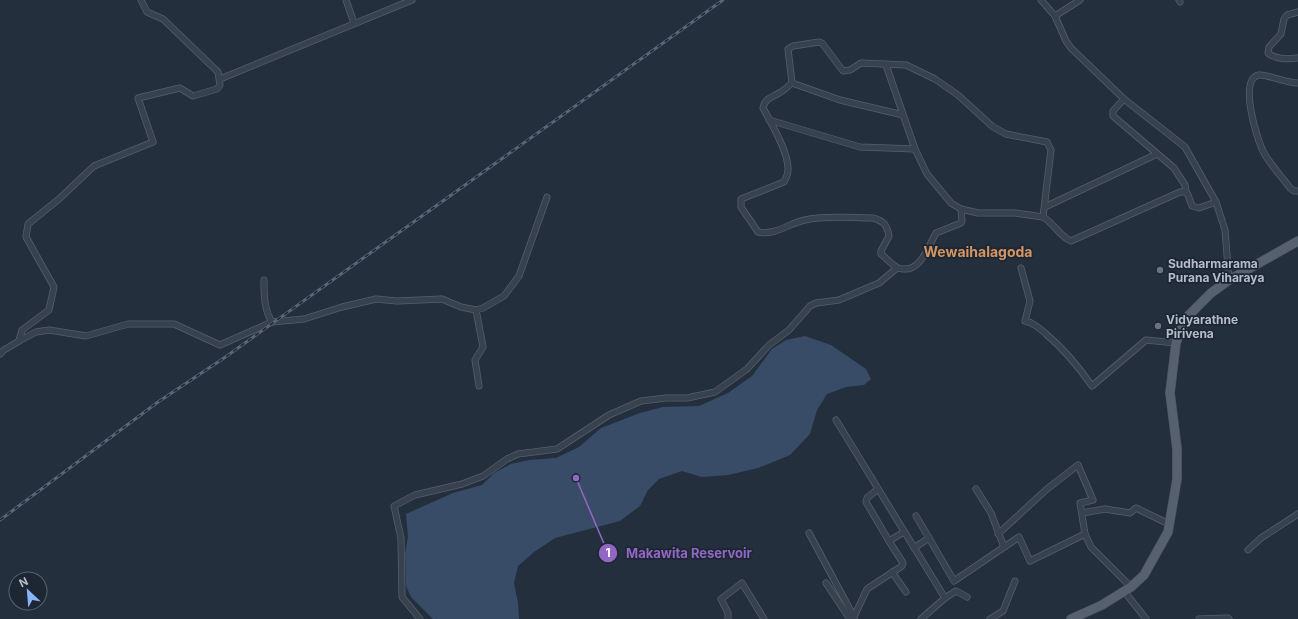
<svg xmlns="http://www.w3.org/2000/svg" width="1298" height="619" viewBox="0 0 1298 619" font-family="Inter,sans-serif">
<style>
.water{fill:#394c67}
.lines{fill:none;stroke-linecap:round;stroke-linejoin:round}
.street-casing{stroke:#565f6c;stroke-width:7}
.primary-casing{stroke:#414a57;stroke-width:10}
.street{stroke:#38414e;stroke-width:5.5}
.primary{stroke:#56606e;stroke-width:9}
.rail-casing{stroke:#5a6575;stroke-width:3}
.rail{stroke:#1d2633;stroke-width:1.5;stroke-dasharray:4.5;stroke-linecap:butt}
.worship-dot{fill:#6b7280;stroke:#1d2633;stroke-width:1.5}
.labels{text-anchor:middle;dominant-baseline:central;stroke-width:3.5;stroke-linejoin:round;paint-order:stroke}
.poi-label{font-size:12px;font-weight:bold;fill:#b4bcc9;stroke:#1d2633;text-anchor:start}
.quarter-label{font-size:14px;font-weight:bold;fill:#d59563;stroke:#1d2633}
.leader{fill:none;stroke:#9266c3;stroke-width:1.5}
.callout-dot{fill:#9266c3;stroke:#1d2633;stroke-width:1.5}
.mark-label{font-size:12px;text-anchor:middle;font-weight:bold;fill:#fff}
.callout-label{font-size:13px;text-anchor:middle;font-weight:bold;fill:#9266c3;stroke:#1d2633;stroke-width:3.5;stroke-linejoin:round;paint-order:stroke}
</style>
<rect width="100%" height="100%" fill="#242f3e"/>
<!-- water -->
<path class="water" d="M805,336l26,9 35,24 5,10 -7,6 -18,2 -19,7 -10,16 -7,24 -20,21 -32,13 -30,7 -26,2 -20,-6 -23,8 -11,11 -8,16 -20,15 -65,17 -21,14 -16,14 -4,17 4,20 1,16h-86l-22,-22 -5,-11 -1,-32 3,-17 -2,-23 47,-21 29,-8 12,-12 17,-9 18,-4 27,-2 23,-11 22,-19 39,-15 23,-6 36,-1 29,-13 24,-17 20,-27 14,-9z"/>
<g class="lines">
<!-- street casing -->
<g class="street-casing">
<g id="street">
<path d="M346,0l8,23"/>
<path d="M1041,0l14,16 11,25 5,7 53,51 61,48 31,55 9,28 4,50"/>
<path d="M1179,0l1,2"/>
<path d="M1298,12l-11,3 -3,4 -3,15 -12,13 -1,6c8,7 20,6 30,5"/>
<path d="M1055,16l25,-16"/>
<path d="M886,65l29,84 12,25 24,29 10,6 17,4h37l28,4c12,7 16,19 28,24l109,-49h6l2,3 4,11 7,2 17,-6"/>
<path d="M220,79l192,-79"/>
<path d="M792,83l48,17 63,15"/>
<path d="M1298,83c-11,0 -32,-9 -39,-8 -21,4 -2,64 4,76 5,11 19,26 27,37l4,3h4"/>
<path d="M1124,99l-11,12v5l61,52 11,17 1,7"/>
<path d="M769,120l91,27 55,2"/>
<path d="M1045,207l112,-53"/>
<path d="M961,209l1,12 -1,2 -25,10c-8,14 -16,42 -38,35 -5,-2 -12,-10 -17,-14v-3l8,-15c-2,-11 -5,-15 -16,-18 -20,0 -49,-3 -68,2 -15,3 -31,16 -47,12l-17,-25v-8l43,-17c2,-4 4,-7 4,-12 1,-17 -17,-47 -25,-62 2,-10 8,-10 16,-15 5,-2 9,-7 13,-10l-4,-34 5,-3 26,-4 3,1 21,28 7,-1 11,-7 45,2 29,14 23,16 35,32 13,7 41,8 4,8 -8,67"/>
<path d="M1021,268l9,33 -5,20c9,2 14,7 21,13 18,15 32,32 46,52l54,-46 30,3"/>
<path d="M264,280c0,14 0,30 8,42"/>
<path d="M476,310l7,37 -8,13 4,26"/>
<path d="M19,341l3,-11 27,-20 5,-23 -28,-50 2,-13 31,-25 35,-33 59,-24 -15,-44 42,-10 13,8 24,-7 3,-4 -2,-13 -55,-53 -16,-7 -6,-12"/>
<path d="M0,354l4,-4 15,-9 17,-9 13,-2 37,6 42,-12h46l46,21 52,-23 32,-3 38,-12 34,-8 21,2 45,-2 19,8 15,3 7,-2 21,-12 15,-20 28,-79"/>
<path d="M836,420l109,178 -24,21"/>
<path d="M878,489l-11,9 -1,4 23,39 15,-9"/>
<path d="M976,489l15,24 13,34"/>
<path d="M1082,513l23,-4 25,4 6,-5 33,16"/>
<path d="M809,533l45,84"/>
<path d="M998,534l49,-45 31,-24 15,35 -13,3 5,31"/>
<path d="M929,538l25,43 65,-44 11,24 55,-27 6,13 40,40"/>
<path d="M914,548l15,-10 -13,-22"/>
<path d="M1248,550l13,-12 37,-24"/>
<path d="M892,572l14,20"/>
<path d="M826,583l24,36h3l14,-30 35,-23 1,-3 -14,-22"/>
<path d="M1124,591l22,28"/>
<path d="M945,598l11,-7 11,6"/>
<path d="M420,619l-18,-22 -1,-59 -7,-32 21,-11 47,-11 21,-8 24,-17 11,-5 39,-5 52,-34 32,-14 25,-3h21l28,-6 32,-23 22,-24 20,-15 21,-24 6,-3 23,-3 40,-17 18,-15"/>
<path d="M728,619v-6l-7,-14 21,-16 22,36"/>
<path d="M990,619l13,-8 12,-30"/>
<path d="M1199,619l29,-1 1,1"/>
</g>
</g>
<!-- primary casing -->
<g class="primary-casing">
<path id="primary" d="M1071,619l31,-14 29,-18 13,-12 24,-43 9,-53v-30l-7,-56 6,-50 9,-24 26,-26 18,-13 69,-39"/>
</g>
<!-- street -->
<use href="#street" class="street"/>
<!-- primary -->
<use href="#primary" class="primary"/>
<!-- rail casing -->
<g class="rail-casing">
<path id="rail" d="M0,520l158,-118 66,-44 499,-358"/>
</g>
<!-- rail -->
<use href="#rail" class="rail"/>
</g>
<!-- markers -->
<g class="worship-dot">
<circle cx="1160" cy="270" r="4"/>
<circle cx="1158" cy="326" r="4"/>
</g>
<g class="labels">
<!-- poi labels -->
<g class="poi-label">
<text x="1168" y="263">Sudharmarama<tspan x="1168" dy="14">Purana Viharaya</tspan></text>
<text x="1166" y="319">Vidyarathne<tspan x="1166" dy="14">Pirivena</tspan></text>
</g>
<!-- quarter labels -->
<g class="quarter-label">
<text x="978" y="251">Wewaihalagoda</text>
</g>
</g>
<!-- callouts -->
<path class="leader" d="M576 478L608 553"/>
<g class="callout-dot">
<circle cx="576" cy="478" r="4"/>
<circle cx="608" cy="553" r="10"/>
</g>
<g class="mark-label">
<text x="608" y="557">1</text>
</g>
<g class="callout-label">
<text x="689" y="558">Makawita Reservoir</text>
</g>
<!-- north arrow -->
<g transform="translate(28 591) rotate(334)"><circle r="19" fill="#1d2633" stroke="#59626f"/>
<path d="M0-3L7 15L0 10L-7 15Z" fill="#8ab4f8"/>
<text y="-6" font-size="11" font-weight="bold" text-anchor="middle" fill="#b4bcc9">N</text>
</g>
</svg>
